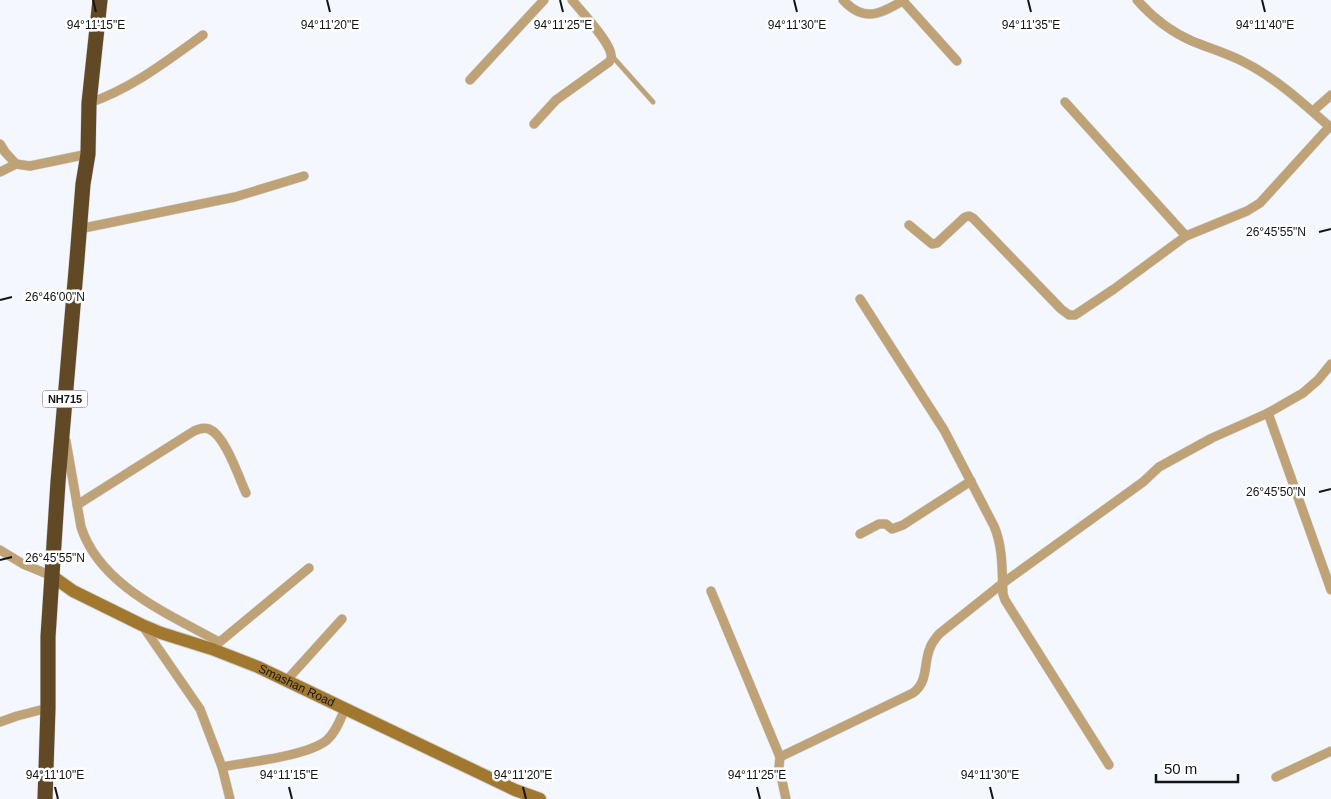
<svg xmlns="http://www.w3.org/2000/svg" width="1331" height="799" viewBox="0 0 1331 799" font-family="Helvetica,sans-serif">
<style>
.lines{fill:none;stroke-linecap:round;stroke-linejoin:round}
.lane-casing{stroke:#d0d3d9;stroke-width:5.5}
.street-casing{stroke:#d0d3d9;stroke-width:10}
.secondary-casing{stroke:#d0d3d9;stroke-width:14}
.highway-casing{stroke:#d0d3d9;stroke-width:16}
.lane{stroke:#bfa276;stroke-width:4.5}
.street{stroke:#bfa276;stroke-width:9}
.secondary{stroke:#a2782e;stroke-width:12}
.highway{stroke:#604924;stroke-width:15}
.ticks{fill:none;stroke:#121416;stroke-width:2}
.labels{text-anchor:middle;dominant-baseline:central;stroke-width:5;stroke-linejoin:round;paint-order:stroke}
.shield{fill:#fff;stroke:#595a5c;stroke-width:1}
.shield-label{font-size:11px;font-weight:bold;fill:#121416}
.street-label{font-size:12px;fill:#121416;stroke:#fff}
.ticks-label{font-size:12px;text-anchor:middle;fill:#121416;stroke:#fff;stroke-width:5;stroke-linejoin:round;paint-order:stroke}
</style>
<rect width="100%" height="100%" fill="#f4f7fe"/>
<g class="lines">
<!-- lane casing -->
<g class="lane-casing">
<path id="lane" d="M612,56l41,46"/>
</g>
<!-- street casing -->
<g class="street-casing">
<g id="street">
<path d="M843,0c21,23 38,14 61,0"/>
<path d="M1137,0c16,18 34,32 55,41 17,7 34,12 50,20 34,17 61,42 89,67"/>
<path d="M903,1l54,60"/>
<path d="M470,80l74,-80"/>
<path d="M1065,102l121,134"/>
<path d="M89,103c42,-14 78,-42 114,-68"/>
<path d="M1313,111l18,-16"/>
<path d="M534,124l22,-24 53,-38c2,-3 3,-4 2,-7 -1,-13 -30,-44 -39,-55"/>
<path d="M0,144l5,8 11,12"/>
<path d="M0,172l16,-8 14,2 58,-12"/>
<path d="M909,225l23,19 5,-1 28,-26 4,-1 4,2 88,91 8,6h6l39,-26 72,-53 61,-25 13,-8 70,-77"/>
<path d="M79,229l156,-32 69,-21"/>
<path d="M860,299l84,131 50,96c9,21 8,44 9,68l2,6 104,165"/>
<path d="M1268,413l63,177"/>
<path d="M66,441l15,86c19,59 88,87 138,115"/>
<path d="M77,505l117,-74c5,-2 10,-4 15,-2 16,6 30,49 37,64"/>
<path d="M860,534l19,-10h7l6,5 11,-4 68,-44"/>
<path d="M0,550l23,14 29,12"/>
<path d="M711,591l69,166 -1,10 7,32"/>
<path d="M142,625l58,84 22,58 8,32"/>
<path d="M216,645l93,-77"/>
<path d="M286,681l56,-62"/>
<path d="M0,722l17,-6 31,-8"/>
<path d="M780,757l133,-64c16,-12 10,-29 17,-45 2,-6 6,-10 9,-14l64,-51 140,-101 16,-15 53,-29 56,-25 35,-20 15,-13 13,-16"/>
<path d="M222,767c26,-5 86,-11 105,-27 9,-8 13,-20 18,-31"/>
<path d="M1276,777l55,-26"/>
</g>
</g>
<!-- secondary casing -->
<g class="secondary-casing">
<g id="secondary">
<path id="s1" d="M52,576l21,15 69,34 19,8 51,16 46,18 257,123 25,9"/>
</g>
</g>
<!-- highway casing -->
<g class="highway-casing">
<path id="highway" d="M45,799l3,-91v-71l10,-155 19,-223 6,-75 5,-30 1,-51 11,-103"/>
</g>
<!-- lane -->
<use href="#lane" class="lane"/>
<!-- street -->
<use href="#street" class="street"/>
<!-- secondary -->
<use href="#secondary" class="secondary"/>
<!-- highway -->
<use href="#highway" class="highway"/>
</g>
<!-- ticks -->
<path class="ticks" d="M93,0l3,12M327,0l3,12M560,0l3,12M794,0l3,12M1028,0l3,12M1262,0l3,12M1319,232l12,-3M0,300l12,-3M1319,492l12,-3M0,560l12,-3M55,787l3,12M289,787l3,12M523,787l3,12M757,787l3,12M990,787l3,12"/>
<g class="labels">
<!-- shield labels -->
<rect class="shield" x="42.5" y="390.5" width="45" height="17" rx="4"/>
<g class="shield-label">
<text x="65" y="399">NH715</text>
</g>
<!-- street labels -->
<g class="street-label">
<text stroke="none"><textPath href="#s1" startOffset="269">Smashan Road</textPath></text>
</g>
</g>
<g class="ticks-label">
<text x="96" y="29">94°11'15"E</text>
<text x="330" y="29">94°11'20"E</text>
<text x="563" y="29">94°11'25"E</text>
<text x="797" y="29">94°11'30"E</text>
<text x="1031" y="29">94°11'35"E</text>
<text x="1265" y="29">94°11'40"E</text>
<text x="1276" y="236">26°45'55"N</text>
<text x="55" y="301">26°46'00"N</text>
<text x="1276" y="496">26°45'50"N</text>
<text x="55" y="562">26°45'55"N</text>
<text x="55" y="779">94°11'10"E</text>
<text x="289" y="779">94°11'15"E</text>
<text x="523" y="779">94°11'20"E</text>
<text x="757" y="779">94°11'25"E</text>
<text x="990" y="779">94°11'30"E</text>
</g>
<!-- scale -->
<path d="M1156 774v8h82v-8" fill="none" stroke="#121416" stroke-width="2.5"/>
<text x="1164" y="774" font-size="15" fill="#121416" stroke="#ffffff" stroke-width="4" paint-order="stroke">50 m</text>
</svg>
